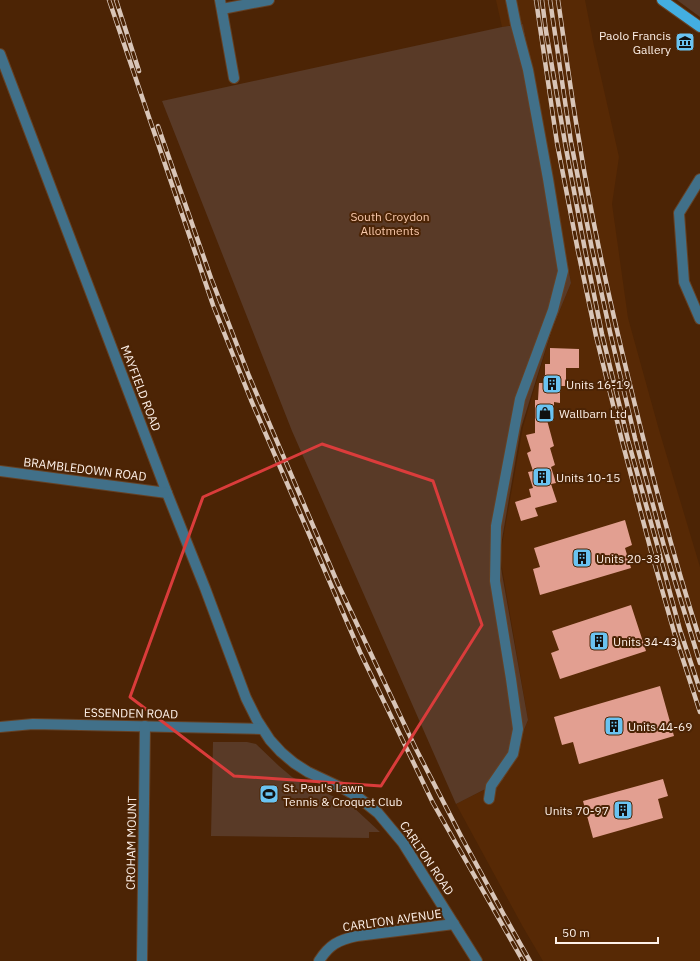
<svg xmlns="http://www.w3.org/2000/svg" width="700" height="961" viewBox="0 0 700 961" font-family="'IBM Plex Sans',sans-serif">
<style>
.built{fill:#572905}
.green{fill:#593a27}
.building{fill:#e29f91}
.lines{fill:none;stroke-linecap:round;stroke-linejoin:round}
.minor-casing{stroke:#654125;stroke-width:12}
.major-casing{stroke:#654125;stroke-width:12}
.minor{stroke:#417089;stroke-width:10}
.major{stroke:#43aee1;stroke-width:10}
.rail-casing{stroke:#d8c5b8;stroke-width:4.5}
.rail{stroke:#4c2405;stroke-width:3;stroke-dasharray:9;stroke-linecap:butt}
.marked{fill:none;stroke:#da3c3b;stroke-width:3;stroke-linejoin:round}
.labels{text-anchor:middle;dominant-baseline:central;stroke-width:4;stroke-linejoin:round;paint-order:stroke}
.poi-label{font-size:12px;fill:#fdf0e8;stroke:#4c2405;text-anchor:start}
.park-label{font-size:12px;fill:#f7c7aa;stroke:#4c2405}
.street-label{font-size:12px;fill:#fdf0e8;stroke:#4c2405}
</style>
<rect width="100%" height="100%" fill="#4c2405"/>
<!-- built -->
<path class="built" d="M496,0h89l9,46 25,111 -7,47 16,114 31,112 41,137v394h-157l-20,-34 -67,-123 47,-24 25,-60 -28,-164 23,-129 29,-98 19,-46 -48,-259 -21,3z"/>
<!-- green -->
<g class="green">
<path d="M677,0h23v17z"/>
<path d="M523,24l48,259 -19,46 -31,99 -22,129 29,163 -25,60 -47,24 -164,-373 -130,-330 340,-74z"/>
<path d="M213,742h34l9,2 23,22 13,11 24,12 21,9 15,8 28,26h-11v6l-158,-2z"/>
</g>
<!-- building -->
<g class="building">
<path d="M550,348l29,1v19h-13v18h-6v17l-6,-1v18h-7l7,26 -4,2 5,17 -4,2 5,16 -5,1 6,18 -22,6 3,8 -17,5 -6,-19 16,-5 -2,-8 4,-1 -5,-16 5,-1 -6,-18 4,-2 -5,-16 9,-2v-33h3l1,-17h6v-19h5z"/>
<path d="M625,520l7,25 -7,3 6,20 -91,27 -7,-26 7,-2 -6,-19z"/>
<path d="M631,605l15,46 -86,28 -9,-26 8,-3 -7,-19z"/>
<path d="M660,686l14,50 -95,28 -6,-22 -11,3 -8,-28z"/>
<path d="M663,779l5,17 -10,3 5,19 -70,20 -10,-37z"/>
</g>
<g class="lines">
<!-- minor casing -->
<g class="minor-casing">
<g id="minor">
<path d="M220,0l14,78"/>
<path d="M222,9l47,-9"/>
<path d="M0,54l167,439 38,95 41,110 11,22 13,20 11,12 13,11 14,9 36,17 14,8 20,16 25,30 74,118"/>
<path d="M700,179l-21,34 5,69 16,37"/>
<path d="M0,471l167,22"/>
<path d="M0,727l33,-3 229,5"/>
<path d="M489,799l2,-13 22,-32 5,-25 -7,-50 -16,-98 1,-55 24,-127 33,-89 10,-39 -15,-92 -20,-109 -12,-45 -5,-25"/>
<path d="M142,961l3,-235"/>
<path d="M319,961c10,-16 19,-21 38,-25l97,-12"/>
</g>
</g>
<!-- major casing -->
<g class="major-casing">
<path id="major" d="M662,0l38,27"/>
</g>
<!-- minor -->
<use href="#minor" class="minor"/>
<!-- major -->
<use href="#major" class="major"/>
<!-- rail casing -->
<g class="rail-casing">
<g id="rail">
<path d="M109,0l104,305 38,95 109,252 73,151 90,158"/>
<path d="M116,0l23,71"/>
<path d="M536,0l21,143 21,108 18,85 26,105 29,110 23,81 26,80"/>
<path d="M542,0l4,31 19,112 20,107 17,84 26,106 30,108 22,82 20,60"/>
<path d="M550,0l21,142 21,107 18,83 25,106 29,108 36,117"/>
<path d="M558,0c7,47 13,94 21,140 14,89 34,177 56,265 19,78 40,157 65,235"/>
<path d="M158,126l53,152 38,98 89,208 77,163 47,91 42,77 26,46"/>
</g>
</g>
<!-- rail -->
<use href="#rail" class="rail"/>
</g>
<!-- marked area -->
<path class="marked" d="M322,444l111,37 49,144 -101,161 -147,-10 -104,-79 73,-200z"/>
<!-- icons -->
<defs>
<g id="museum-square" transform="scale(1)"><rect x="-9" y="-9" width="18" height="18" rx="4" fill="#6ac3f1" stroke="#4c2405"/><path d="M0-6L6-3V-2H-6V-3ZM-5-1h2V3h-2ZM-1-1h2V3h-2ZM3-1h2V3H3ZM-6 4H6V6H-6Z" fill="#111"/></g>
<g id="building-square" transform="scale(1)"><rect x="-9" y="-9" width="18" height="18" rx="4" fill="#6ac3f1" stroke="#4c2405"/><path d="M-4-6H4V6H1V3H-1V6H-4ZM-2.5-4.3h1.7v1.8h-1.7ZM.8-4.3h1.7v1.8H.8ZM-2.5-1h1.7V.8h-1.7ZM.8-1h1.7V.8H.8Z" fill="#111"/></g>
<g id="shop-square" transform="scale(1)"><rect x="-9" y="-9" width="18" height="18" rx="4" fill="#6ac3f1" stroke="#4c2405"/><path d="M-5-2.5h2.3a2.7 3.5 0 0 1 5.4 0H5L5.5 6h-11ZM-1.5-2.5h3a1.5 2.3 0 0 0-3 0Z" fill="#111"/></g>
<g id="stadium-square" transform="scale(1)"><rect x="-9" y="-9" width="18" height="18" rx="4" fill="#6ac3f1" stroke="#4c2405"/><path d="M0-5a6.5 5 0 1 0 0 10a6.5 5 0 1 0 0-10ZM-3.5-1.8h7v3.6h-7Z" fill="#111"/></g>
</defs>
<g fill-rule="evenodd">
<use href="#museum-square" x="685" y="42"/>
<use href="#building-square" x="552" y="384"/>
<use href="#shop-square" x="545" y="413"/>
<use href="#building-square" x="542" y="477"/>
<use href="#building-square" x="582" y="558"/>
<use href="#building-square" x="599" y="641"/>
<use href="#building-square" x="614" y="726"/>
<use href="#stadium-square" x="269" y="794"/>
<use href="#building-square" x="623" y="810"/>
</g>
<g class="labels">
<!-- poi labels -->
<g class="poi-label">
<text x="671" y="35" text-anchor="end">Paolo Francis<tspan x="671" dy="14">Gallery</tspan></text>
<text x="566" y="384">Units 16-19</text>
<text x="559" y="413">Wallbarn Ltd</text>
<text x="556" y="477">Units 10-15</text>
<text x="596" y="558">Units 20-33</text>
<text x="613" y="641">Units 34-43</text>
<text x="628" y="726">Units 44-69</text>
<text x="283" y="787">St. Paul's Lawn<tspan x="283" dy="14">Tennis &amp; Croquet Club</tspan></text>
<text x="609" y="810" text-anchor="end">Units 70-97</text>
</g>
<!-- park labels -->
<g class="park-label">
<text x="390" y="216">South Croydon<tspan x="390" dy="14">Allotments</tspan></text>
</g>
<!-- street labels -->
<g class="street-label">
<text transform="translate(141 388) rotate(69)">MAYFIELD ROAD</text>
<text transform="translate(85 469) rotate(7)">BRAMBLEDOWN ROAD</text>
<text transform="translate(131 713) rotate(1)">ESSENDEN ROAD</text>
<text transform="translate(131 843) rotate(-89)">CROHAM MOUNT</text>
<text transform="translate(427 858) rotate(56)">CARLTON ROAD</text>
<text transform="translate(392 920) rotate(-8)">CARLTON AVENUE</text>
</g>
</g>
<!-- scale -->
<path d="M556 937v6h102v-6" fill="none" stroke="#fdf0e8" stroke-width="2"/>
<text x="562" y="937" font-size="12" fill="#fdf0e8" stroke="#4c2405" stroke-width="3" paint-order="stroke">50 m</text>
</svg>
